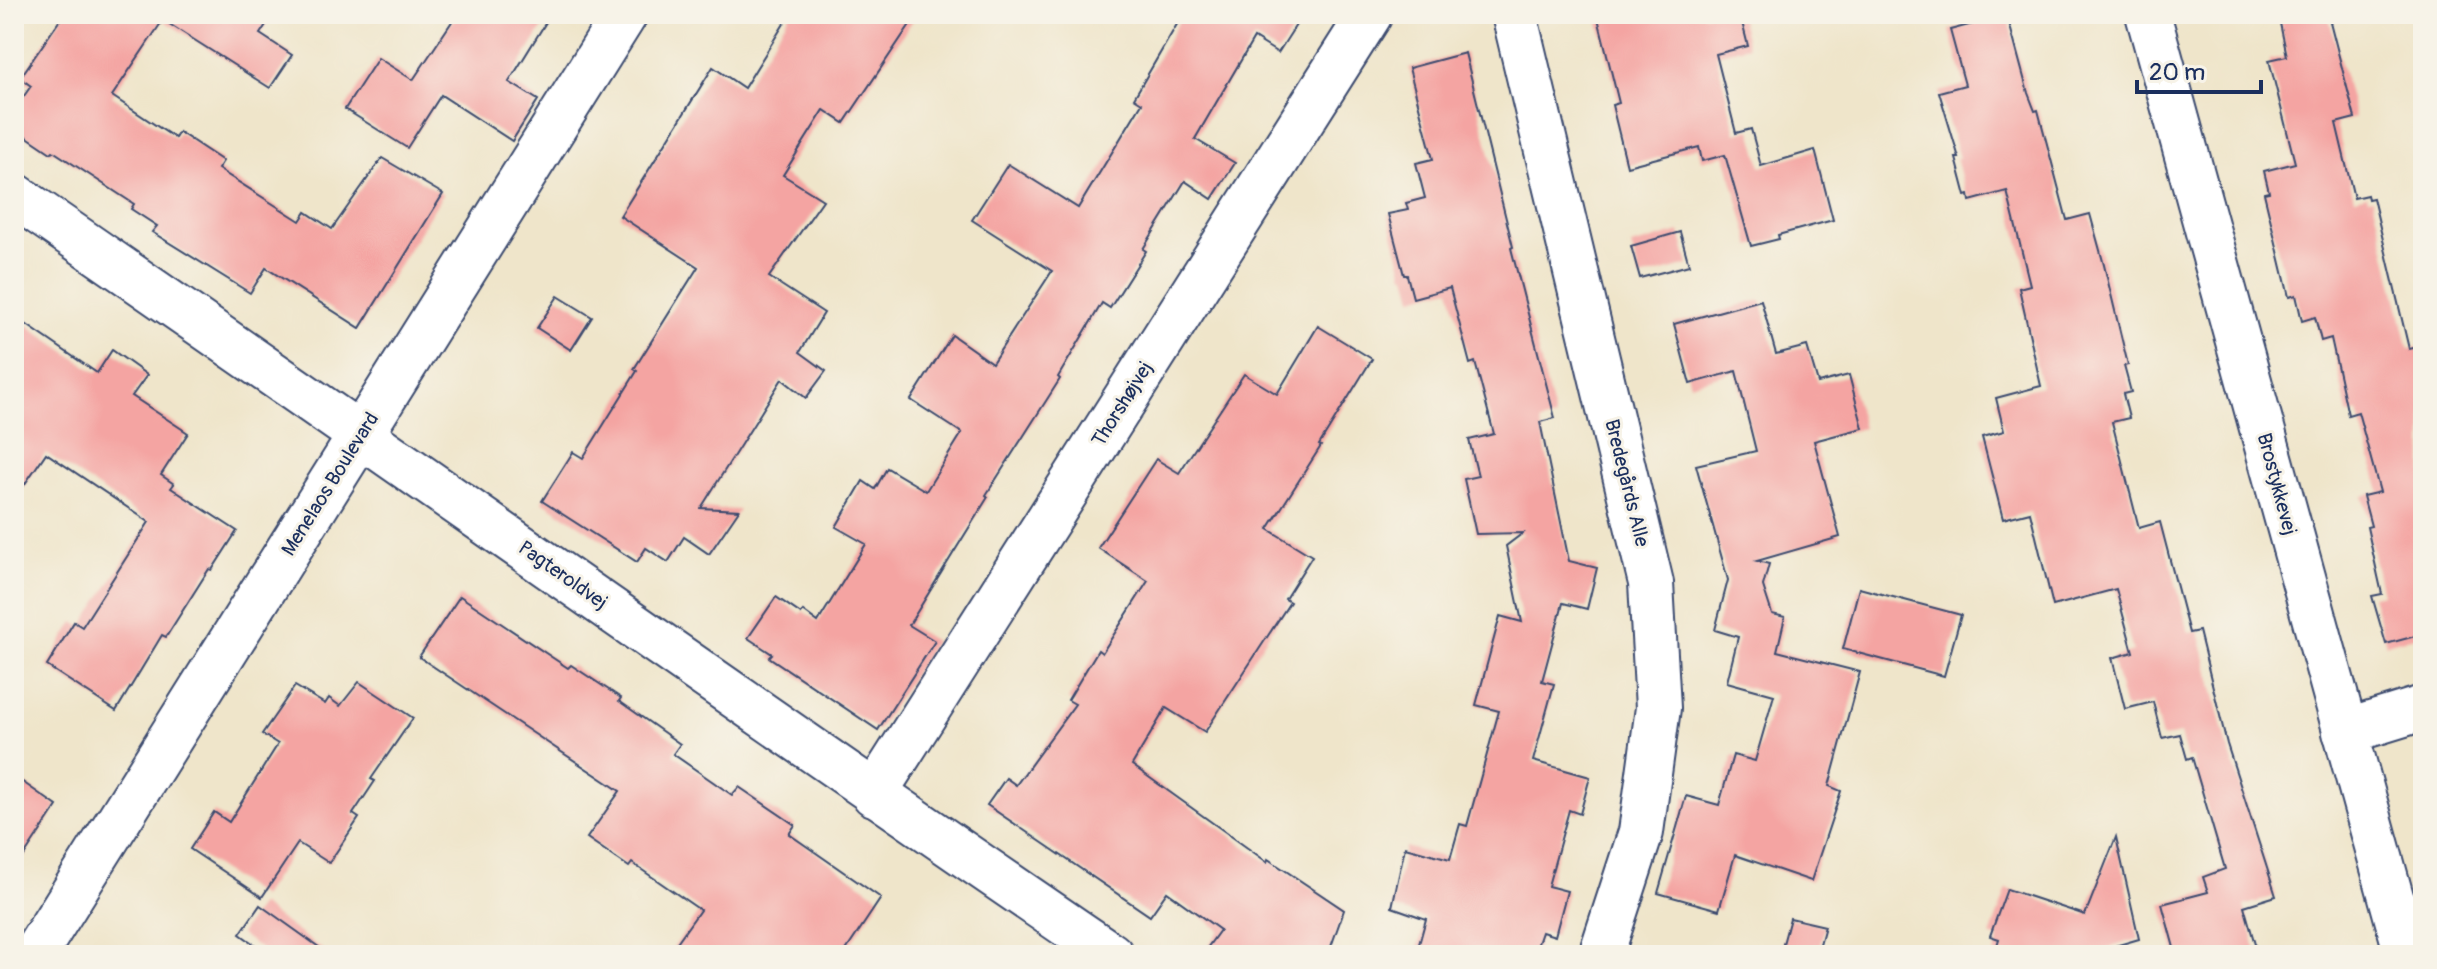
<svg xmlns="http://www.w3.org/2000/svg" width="2437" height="969" viewBox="0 0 2437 969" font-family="Pangolin,sans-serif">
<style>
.building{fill:#f4a4a2}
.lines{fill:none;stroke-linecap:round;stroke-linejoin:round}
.minor-casing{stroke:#3b4a6e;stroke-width:48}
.path{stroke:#3b4a6e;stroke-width:5;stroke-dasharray:2 6;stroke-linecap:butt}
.minor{stroke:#fff;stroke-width:44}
.labels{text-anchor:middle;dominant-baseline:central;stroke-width:6;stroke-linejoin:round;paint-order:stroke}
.street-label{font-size:20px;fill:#1b2f5e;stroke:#f7f3e8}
</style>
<rect width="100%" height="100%" fill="#f7f3e8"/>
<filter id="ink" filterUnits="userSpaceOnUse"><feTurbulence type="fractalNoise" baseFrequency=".0125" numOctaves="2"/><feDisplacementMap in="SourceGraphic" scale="16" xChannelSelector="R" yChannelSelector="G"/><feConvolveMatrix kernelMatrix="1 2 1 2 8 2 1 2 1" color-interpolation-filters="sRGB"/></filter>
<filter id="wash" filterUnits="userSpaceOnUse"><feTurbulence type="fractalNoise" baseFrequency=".006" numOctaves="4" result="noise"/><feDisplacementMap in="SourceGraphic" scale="32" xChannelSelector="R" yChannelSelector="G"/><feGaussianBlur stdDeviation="1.8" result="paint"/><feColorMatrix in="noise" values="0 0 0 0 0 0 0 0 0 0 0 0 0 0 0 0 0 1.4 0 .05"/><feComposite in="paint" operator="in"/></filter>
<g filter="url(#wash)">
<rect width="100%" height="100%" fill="#efe5ca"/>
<g id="blocks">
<!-- building -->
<g class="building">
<path d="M64,14h209l-13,20 32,21 -22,33 -107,-68 -51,76 63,42 4,-6 44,29 -5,8 82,52 6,-9 26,17 50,-71 61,36 -83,134 -94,-60 -16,25 -98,-61 5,-6 -26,-17 3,-5 -81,-53 -2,2 -37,-25v-18l17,-24 -11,-8z"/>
<path d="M457,14h94l-42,68 29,18 -26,41 -71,-46 -34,53 -62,-39 33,-51 35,22z"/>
<path d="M790,14h127l-73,109 -20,-13 -41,65 40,25 -54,77 55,36 -24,39 26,19 -20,27 -24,-19 -81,129 38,2 -30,44 -25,-17 -16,25 -22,-14 -9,14 -95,-61 31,-49 10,6 54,-87 -3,-2 64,-102 -78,-51 93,-149 31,21z"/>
<path d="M1183,14h120l-25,39 -24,-15 -59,101 40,24 -23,36 -27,-18 -42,68 3,2 -36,57 -8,-5 -44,74 2,2 -74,116 2,2 -79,128 26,16 -57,89 -109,-73 3,-3 -24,-16 28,-41 25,17 2,-3 15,11 48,-78 -30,-17 27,-46 12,8 12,-21 39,23 36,-58 -51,-33 41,-65 40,28 60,-92 -80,-51 36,-56 70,44 64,-105 -8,-5z"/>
<path d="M1597,14h143l8,32 -32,8 20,79 15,-4 10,37 54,-16 18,70 -55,15 1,4 -28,7 -26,-91 -23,6 -3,-14 -72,19 -15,-61 7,-2z"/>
<path d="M2278,14h50l27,104 -19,5 18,75 13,-3 1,4 5,-1 36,151 14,-3v288l-37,10 -14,-48 10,-2 -15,-67 4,-1 -8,-30 17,-4 -22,-80 -10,3 -17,-77 -10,3 -6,-24 -13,4 -6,-26 -7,2 -25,-104 5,-1 -5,-21 31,-8 -26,-103 18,-4z"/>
<path d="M2007,15l21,78 7,18 3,-1 29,110 23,-6 14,51 24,100 -4,1 7,26 -8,2 6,24 -17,4 27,106 21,-6 29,111 10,-2 28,113 49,152 -32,10 14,49h-82l-14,-51 46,-12 -5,-15 22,-8 -33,-112 -5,2 -7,-25 -18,4 -9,-36 -28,7 -13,-51 21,-6 -17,-63 -63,17 -23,-94 -27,7 -21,-82 22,-6 -8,-33 45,-12 -22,-98 11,-3 -23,-94 -37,10 -1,-6 -3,1 -10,-38h3l-20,-66 26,-7 -15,-55z"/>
<path d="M1465,53l48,194 -2,1 44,170 -15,4 29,139 28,7 -10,41 -24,-6 -21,78 12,3 -21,77 57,16 -10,37 -11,-4 -21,76 19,5 -12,45 -13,-4 -8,23h-118l10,-36 -34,-12 13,-60 45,12 10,-35 7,2 32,-115 -23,-6 24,-89 22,6 -16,-76 17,-13 -47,1 -12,-55 14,-3 -9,-36 25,-6 -19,-72 -5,2 -20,-76 -37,10 -6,-23h-3l-16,-61 20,-4 -2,-7 19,-5 -9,-35 17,-4 -24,-91z"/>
<path d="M1680,232l9,33 -49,13 -9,-32z"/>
<path d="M558,296l34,21 -21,33 -34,-22z"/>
<path d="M1761,300l15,54 31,-8 11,37 31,-8 14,53 -49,13 26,96 -83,24 12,3 -6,22 9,28 13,3 -8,34 83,21 -31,114 12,5 -30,90 -76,-26 -16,55 -61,-17 28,-97 33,9 14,-50 22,6 19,-66 -47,-13 11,-45 -23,-7 13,-50 -32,-115 60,-14 -20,-80 -46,13 -16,-60z"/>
<path d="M14,316l83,57 15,-23 35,25 -15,21 56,37 -27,42 13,9 -3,4 66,43 -25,39 -3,-1 -43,68 -4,-2 -46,76 -69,-45 27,-44 8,5 67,-105 -103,-69 -32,47z"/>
<path d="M1318,326l54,33 -53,86 2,1 -53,83 44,27 -27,43 5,3 -85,130 -39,-24 -34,57 135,97 1,-3 76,51 -16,45h-126l18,-25 -53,-38 -17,24 -163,-111 19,-27 10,7 59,-81 -7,-4 30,-50 4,3 46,-72 -50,-33 58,-89 23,14 65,-99 33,20z"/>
<path d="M1859,588l102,27 -17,61 -101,-27z"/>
<path d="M460,596l108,72 3,-3 50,33 -2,3 61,43 -7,10 59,41 7,-8 56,38 -6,9 92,64 -38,57h-175l32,-45 -68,-47 -3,4 -42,-29 33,-47 -201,-134z"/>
<path d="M359,682l54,36 -42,61 4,2 -22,33 6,4 -30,45 -31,-20 -36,54 -72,-48 24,-37 15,10 49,-78 -16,-10 33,-48 30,18 4,-6 11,8z"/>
<path d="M14,776l43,30 -43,65z"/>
<path d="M2116,837l23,102 -41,12v4h-104l5,-16 -9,-3 17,-47 78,26z"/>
<path d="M260,905l70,50h-61l-29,-21z"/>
<path d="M1790,918l35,8 -8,29h-37z"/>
</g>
</g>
</g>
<g filter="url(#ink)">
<use href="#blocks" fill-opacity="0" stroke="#3b4a6e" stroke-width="2"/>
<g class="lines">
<!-- minor casing -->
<g class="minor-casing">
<g id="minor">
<path d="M1514,14l137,569 7,125 -17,124 -40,123"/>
<path d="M2148,14l259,941"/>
<path d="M14,195c367,252 729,510 1097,760"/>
<path d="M2345,732l78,-24"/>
<path d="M874,794l496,-780"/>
<path d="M34,955l591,-941"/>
</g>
</g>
<!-- path -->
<path class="path" d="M1739,955l2,-9"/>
<!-- minor -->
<use href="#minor" class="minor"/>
</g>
</g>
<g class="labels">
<!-- street labels -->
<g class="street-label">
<text transform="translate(1122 404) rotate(-58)">Thorshøjvej</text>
<text transform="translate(1627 483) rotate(76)">Bredegårds Alle</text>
<text transform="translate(330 484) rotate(-58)">Menelaos Boulevard</text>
<text transform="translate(2277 484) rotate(75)">Brostykkevej</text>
<text transform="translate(563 575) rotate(35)">Pagteroldvej</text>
</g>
</g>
<!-- margin -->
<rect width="2437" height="969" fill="none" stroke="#f7f3e8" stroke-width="48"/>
<!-- scale -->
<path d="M2137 80v12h124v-12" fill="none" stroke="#1b2f5e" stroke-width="4"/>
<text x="2149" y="80" font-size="24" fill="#1b2f5e" stroke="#f7f3e8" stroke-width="6" paint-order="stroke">20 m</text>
</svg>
